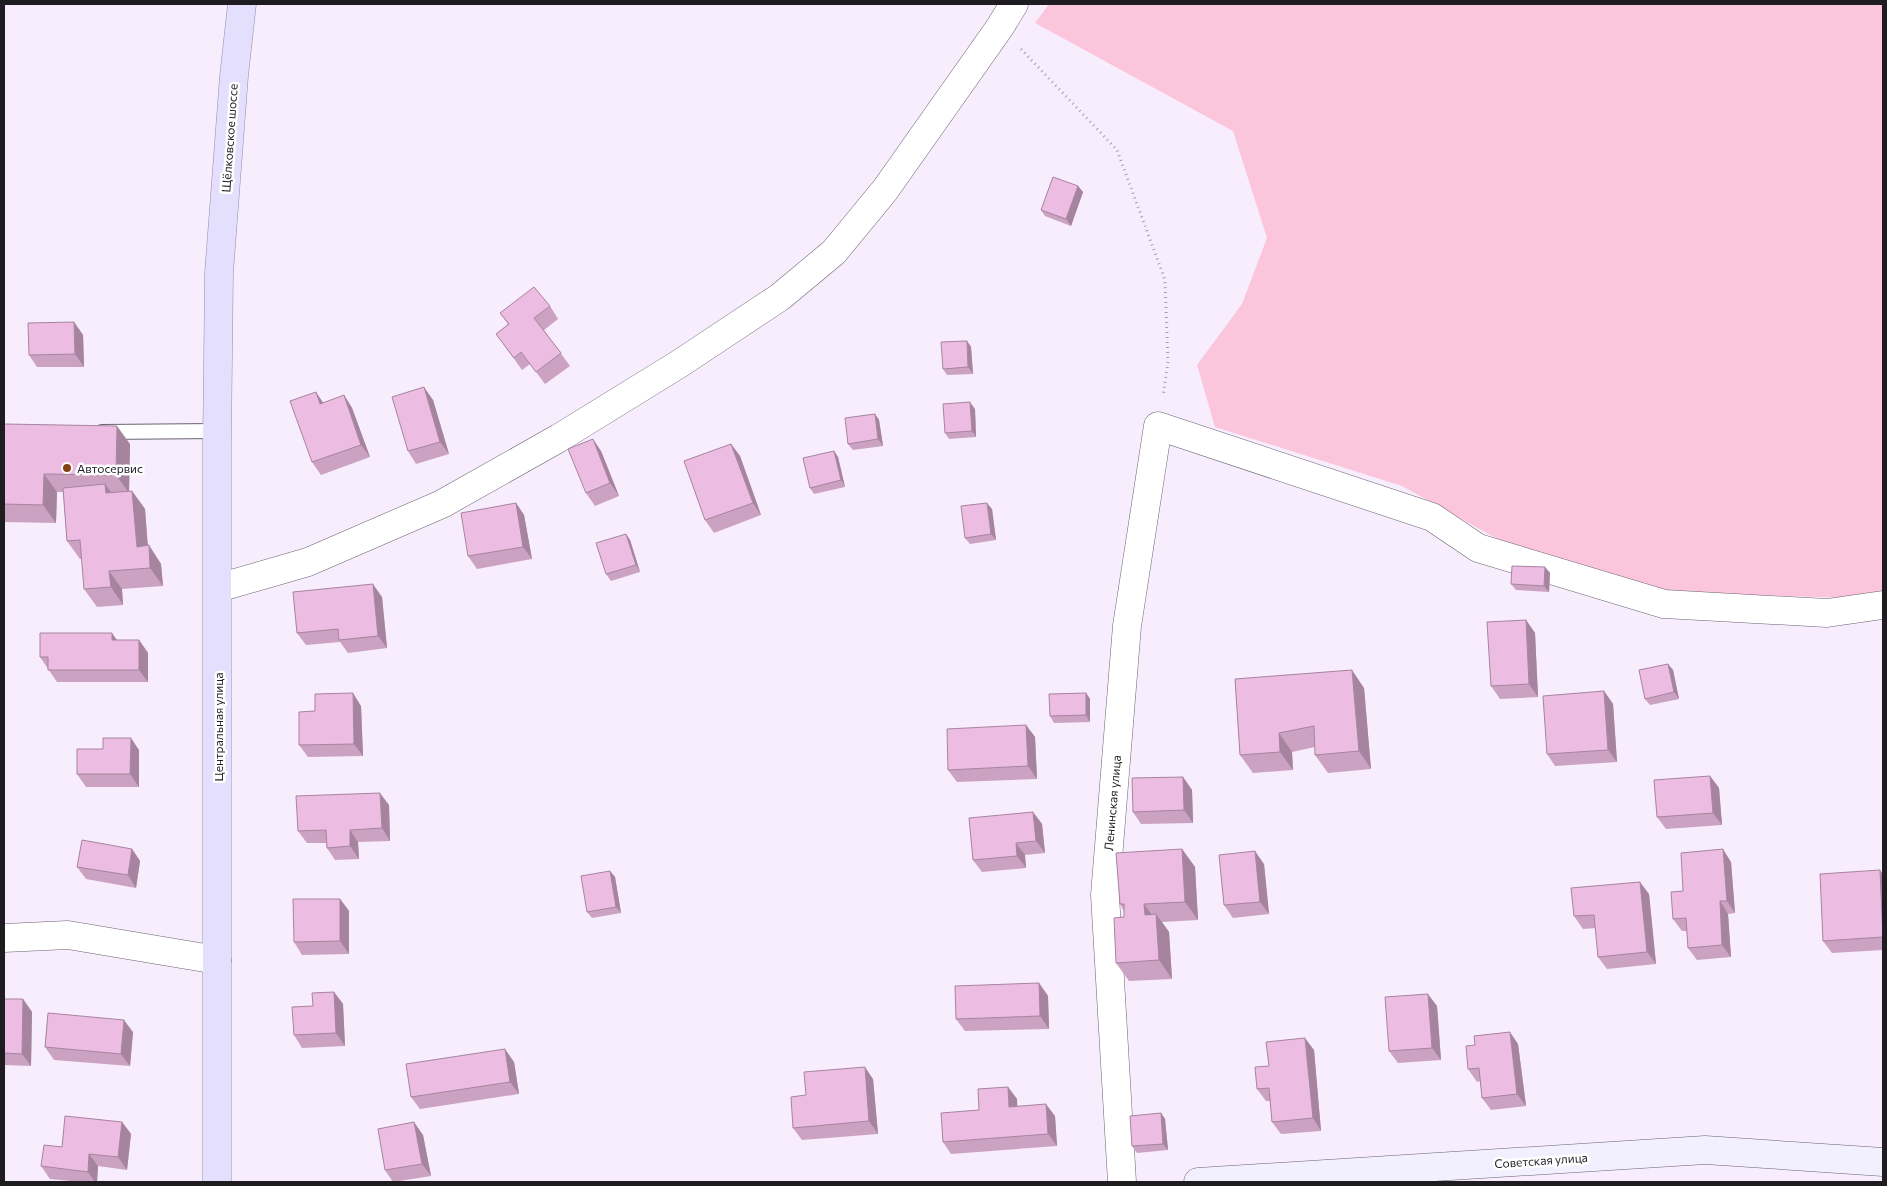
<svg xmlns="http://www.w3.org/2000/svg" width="1887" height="1186" viewBox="0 0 1887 1186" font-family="Commissioner,sans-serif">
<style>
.green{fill:#fbc5db}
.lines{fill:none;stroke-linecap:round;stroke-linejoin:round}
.lane-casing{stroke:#6b6370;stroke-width:16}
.street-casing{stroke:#6b6370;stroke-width:29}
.secondary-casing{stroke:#6b6370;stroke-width:29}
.primary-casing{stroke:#938cae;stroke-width:29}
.path{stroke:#a79fab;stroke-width:3;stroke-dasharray:1 4;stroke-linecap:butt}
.lane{stroke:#fff;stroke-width:14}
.street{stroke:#fff;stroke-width:28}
.secondary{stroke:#f2effe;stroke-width:28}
.primary{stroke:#e4dffc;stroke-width:28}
.wall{fill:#cca2c3}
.shaded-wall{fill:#a6849f}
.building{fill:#edbce3;stroke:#a6849f}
.poi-dot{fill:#854313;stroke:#fff;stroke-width:2}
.labels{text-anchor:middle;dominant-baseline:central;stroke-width:5;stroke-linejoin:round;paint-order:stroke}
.street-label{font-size:12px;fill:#1f1c21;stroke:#fff}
.poi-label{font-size:12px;fill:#1f1c21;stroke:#fff;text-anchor:start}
</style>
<rect width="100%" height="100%" fill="#f7edfc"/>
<!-- green -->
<path class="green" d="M1049,4h834v595l-262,-8 -118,-49 -101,-56 -187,-59 -18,-62 45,-61 25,-66 -34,-107 -198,-108z"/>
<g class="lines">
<!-- lane casing -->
<g class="lane-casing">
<path id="lane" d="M102,432l115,-1"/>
</g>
<!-- street casing -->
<g class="street-casing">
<g id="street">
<path d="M218,588l90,-26 134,-58 117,-66 120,-74 101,-67 54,-45 51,-62 115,-163 14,-23"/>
<path d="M4,938l64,-3 149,25"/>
<path d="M1122,1182l-17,-287 22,-269 31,-200 274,91 46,31 186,56 163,9 56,-8"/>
</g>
</g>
<!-- secondary casing -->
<g class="secondary-casing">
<path id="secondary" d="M1198,1182l507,-32 178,12"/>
</g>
<!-- primary casing -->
<g class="primary-casing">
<path id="primary" d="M217,1182v-738l2,-171 15,-197 8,-72"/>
</g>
<!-- path -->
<path class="path" d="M1021,49l96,101 48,130 3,82 -5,34"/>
<!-- lane -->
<use href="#lane" class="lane"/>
<!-- street -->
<use href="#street" class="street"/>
<!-- secondary -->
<use href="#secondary" class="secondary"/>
<!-- primary -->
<use href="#primary" class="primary"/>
</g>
<!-- wall -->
<g class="wall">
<path d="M1078,186l5,6 -12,34 -26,-10 -4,-6z"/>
<path d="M550,306l8,13 -14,11 26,36 -25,18 -15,-20 -8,6 -26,-36 12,-10 -8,-11z"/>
<path d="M74,322l9,13 1,32h-47l-8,-12z"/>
<path d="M967,341l4,6 2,27 -26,1 -4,-6z"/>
<path d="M344,395l8,13 18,49 -49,18 -9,-13 12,-59z"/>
<path d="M433,400l16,54 -33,10 -8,-13z"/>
<path d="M975,409l1,28 -27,2 -4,-6z"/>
<path d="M875,414l4,6 4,26 -30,4 -5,-6z"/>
<path d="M4,424l126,20 -1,47h3l13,18 3,37 13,18 2,22 -41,3 1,16 -26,2 -13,-18 -2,-30h-2l-13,-18 -4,-49h-6l-1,31 -52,-1z"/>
<path d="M731,444l9,12 21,59 -47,18 -9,-13z"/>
<path d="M601,451l18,45 -24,10 -9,-13z"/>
<path d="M834,451l4,6 7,30 -31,7 -4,-6z"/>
<path d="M516,503l8,12 8,44 -55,10 -9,-13z"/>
<path d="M992,509l4,31 -26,4 -5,-6z"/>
<path d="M626,534l4,6 10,32 -29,9 -5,-7z"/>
<path d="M1545,567l5,6 -1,19 -33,-2 -5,-6z"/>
<path d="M382,597l5,51 -39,5 -8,-11 -34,3 -9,-12z"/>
<path d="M1526,620l9,13 3,64 -38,2 -9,-13z"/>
<path d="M139,640l9,13v29h-91l-17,-25z"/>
<path d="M1668,664l5,6 6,29 -29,6 -5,-6z"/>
<path d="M1235,679l129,9 7,81 -43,4 -13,-18v-8l-23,5 1,18 -40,3 -13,-18z"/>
<path d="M1604,691l9,13 4,58 -62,4 -8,-12z"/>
<path d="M1086,693l4,6v23l-36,1 -4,-7z"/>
<path d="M361,706l2,50 -55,1 -9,-12 16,-34z"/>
<path d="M1026,725l9,12 2,42 -80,3 -9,-12z"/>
<path d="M139,750v37h-53l-9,-13z"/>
<path d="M1710,776l9,12 3,37 -56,4 -9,-12z"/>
<path d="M1183,777l9,13 1,33 -52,1 -8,-12z"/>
<path d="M389,805l1,36 -32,1 1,17 -24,1 -8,-12 -1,-5h-19l-9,-12z"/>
<path d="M1033,812l9,12 3,29 -20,2 1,13 -44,4 -9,-12z"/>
<path d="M132,849l8,12 -4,27 -50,-9 -9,-12z"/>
<path d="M1182,849l13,18 3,53 -36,2 7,10 3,47 -43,2 -13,-18 8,-46v-6l-4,-7z"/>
<path d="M1731,862l4,51 -7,1 3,43 -34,3 -9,-12 -1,-17h-5l-9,-12 10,-28z"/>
<path d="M1264,864l5,50 -36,4 -9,-13z"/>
<path d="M1880,870l3,5v75l-51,3 -9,-12z"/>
<path d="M610,871l5,6 6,36 -29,5 -5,-6z"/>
<path d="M1649,894l7,70 -49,5 -9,-12 -2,-29 -13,1 -9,-13z"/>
<path d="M340,899l9,12v43l-47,1 -8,-13z"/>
<path d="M1039,983l9,13 1,33 -84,2 -9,-12z"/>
<path d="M334,992l9,12 2,42 -43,2 -8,-13z"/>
<path d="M4,999h19l9,13 -1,54 -27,-1z"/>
<path d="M1437,1006l4,54 -43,3 -9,-12z"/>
<path d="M133,1032l-3,34 -76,-6 -9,-13z"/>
<path d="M1518,1044l8,62 -35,4 -9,-12 -2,-17 -3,1 -9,-13z"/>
<path d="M1314,1050l7,81 -40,3 -9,-12 -2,-21h-4l-9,-12 12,-23z"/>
<path d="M514,1062l5,32 -99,15 -9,-12z"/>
<path d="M873,1079l5,55 -76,6 -9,-12 13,-33z"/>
<path d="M1008,1087l9,12v7l38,10 2,30 -106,8 -8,-12z"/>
<path d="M1161,1113l4,6 3,31 -31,3 -5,-7z"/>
<path d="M122,1122l9,12 -4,36 -29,-4 -1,16h-16l-31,-3 -9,-13 21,-19z"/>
<path d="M423,1135l8,41 -38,6 -8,-12z"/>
</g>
<!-- shaded-wall -->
<g class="shaded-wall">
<path d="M1078,186l5,6 -12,34 -5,-7z"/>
<path d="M74,322l9,13 1,32 -9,-13z"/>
<path d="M967,341l4,6 2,27 -5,-7z"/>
<path d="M424,387l9,13 16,54 -9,-12z"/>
<path d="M316,392l8,12h-4z"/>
<path d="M344,395l8,13 18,49 -9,-12z"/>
<path d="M970,402l5,7 1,28 -4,-6z"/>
<path d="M875,414l4,6 4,26 -5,-7z"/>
<path d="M117,426l13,18 -1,49 -13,-18z"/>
<path d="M593,439l8,12 18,45 -9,-13z"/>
<path d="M731,444l9,12 21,59 -8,-12z"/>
<path d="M834,451l4,6 7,30 -4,-7z"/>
<path d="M44,474l13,18 -1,31 -13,-18z"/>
<path d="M105,484l13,18 -12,-9z"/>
<path d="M132,491l13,18 4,56 -12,-18z"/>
<path d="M516,503l8,12 8,44 -9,-12z"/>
<path d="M987,503l5,6 4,31 -5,-6z"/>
<path d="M626,534l4,6 10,32 -4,-7z"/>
<path d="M149,545l12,19 2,22 -13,-18z"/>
<path d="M1545,567l5,6 -1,19 -5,-6z"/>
<path d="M109,571l13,18 1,16 -12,-18z"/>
<path d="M373,584l9,13 5,51 -9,-12z"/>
<path d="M1526,620l9,13 3,64 -9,-13z"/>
<path d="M112,633l9,13 -9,-6z"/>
<path d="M139,640l9,13v29l-9,-12z"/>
<path d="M1668,664l5,6 6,29 -5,-7z"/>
<path d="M1352,670l12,18 7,81 -12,-18z"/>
<path d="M1604,691l9,13 4,58 -9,-12z"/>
<path d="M353,693l8,13 2,50 -9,-12z"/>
<path d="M1086,693l4,6v23l-4,-7z"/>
<path d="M1026,725l9,12 2,42 -9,-13z"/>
<path d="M1279,733l13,19 1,18 -13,-18z"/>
<path d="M131,738l8,12v37l-9,-13z"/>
<path d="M1710,776l9,12 3,37 -9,-12z"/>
<path d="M1183,777l9,13 1,33 -9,-13z"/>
<path d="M380,793l9,12 1,36 -8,-13z"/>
<path d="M1033,812l9,12 3,29 -9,-12z"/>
<path d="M350,830l8,12 1,17 -9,-13z"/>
<path d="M1016,843l9,12 1,13 -9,-12z"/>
<path d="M132,849l8,12 -4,27 -8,-13z"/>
<path d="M1182,849l13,18 3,53 -13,-18z"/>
<path d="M1723,849l8,13 4,51 -8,-12z"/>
<path d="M1255,851l9,13 5,50 -9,-12z"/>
<path d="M1880,870l3,5v54z"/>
<path d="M610,871l5,6 6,36 -5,-6z"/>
<path d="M1640,882l9,12 7,70 -9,-12z"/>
<path d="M340,899l9,12v43l-9,-13z"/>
<path d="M1720,901l8,13 3,43 -9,-12z"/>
<path d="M1144,904l13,18 -1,-8 13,18 3,47 -13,-19 -14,-45z"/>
<path d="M1039,983l9,13 1,33 -9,-13z"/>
<path d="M334,992l9,12 2,42 -9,-13z"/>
<path d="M1428,994l9,12 4,54 -9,-12z"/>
<path d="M23,999l9,13 -1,54 -9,-12z"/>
<path d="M124,1020l9,12 -3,34 -9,-12z"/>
<path d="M1510,1032l8,12 8,62 -9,-12z"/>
<path d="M1305,1038l9,12 7,81 -8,-13z"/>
<path d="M505,1049l9,13 5,32 -9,-12z"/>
<path d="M865,1067l8,12 5,55 -9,-13z"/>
<path d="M1008,1087l9,12 1,20 -9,-12z"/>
<path d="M1046,1104l9,12 2,30 -9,-12z"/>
<path d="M1161,1113l4,6 3,31 -5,-6z"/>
<path d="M122,1122l9,12 -4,36 -9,-13z"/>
<path d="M414,1122l9,13 8,41 -9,-12z"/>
<path d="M89,1154l9,12 -1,16h-2l-7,-10z"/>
</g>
<!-- building -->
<g class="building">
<path d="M1053,177l25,9 -12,33 -25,-9z"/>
<path d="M534,287l16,19 -16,12 27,35 -25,19 -15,-20 -7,6 -18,-24 13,-10 -9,-11z"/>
<path d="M74,322l1,32 -46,1 -1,-32z"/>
<path d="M967,341l1,26 -25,2 -2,-27z"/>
<path d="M424,387l16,55 -32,9 -16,-54z"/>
<path d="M316,392l4,12 24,-9 17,50 -49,17 -22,-61z"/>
<path d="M970,402l2,29 -27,2 -2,-29z"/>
<path d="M875,414l3,25 -30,5 -3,-26z"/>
<path d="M4,424l113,2 -1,49 -72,-1 -1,31 -39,-1z"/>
<path d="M593,439l17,44 -24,10 -18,-44z"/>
<path d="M731,444l22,59 -48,17 -21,-59z"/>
<path d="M834,451l7,29 -31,8 -7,-30z"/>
<path d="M105,484l1,9 26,-2 5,56 12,-2 1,23 -41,3 2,16 -27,2 -4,-49 -13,1 -4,-53z"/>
<path d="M516,503l7,44 -55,9 -7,-43z"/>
<path d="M987,503l4,31 -26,4 -4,-32z"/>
<path d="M626,534l10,31 -30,9 -10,-31z"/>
<path d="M1512,566l33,1 -1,19 -33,-2z"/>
<path d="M373,584l5,52 -39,4 -1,-11 -41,4 -4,-41z"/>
<path d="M1526,620l3,64 -38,2 -4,-64z"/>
<path d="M40,633h72v7h27v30h-91v-13h-8z"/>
<path d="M1668,664l6,28 -29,7 -6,-29z"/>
<path d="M1352,670l7,81 -44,4 -1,-29 -35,7 1,19 -40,3 -5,-76z"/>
<path d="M1604,691l4,59 -61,4 -4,-58z"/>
<path d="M353,693l1,51 -55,1v-33l16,-1v-17z"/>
<path d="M1086,693v22l-36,1 -1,-22z"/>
<path d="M1026,725l2,41 -80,4 -1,-41z"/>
<path d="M103,738h28l-1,36h-53v-25h26z"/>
<path d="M1710,776l3,37 -56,4 -3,-37z"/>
<path d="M1183,777l1,33 -51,2 -1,-34z"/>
<path d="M380,793l2,35 -32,2v16l-23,2 -1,-18 -28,1 -2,-35z"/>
<path d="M1033,812l3,29 -20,2 1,13 -44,4 -4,-42z"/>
<path d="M82,840l50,9 -4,26 -51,-8z"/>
<path d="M1182,849l3,53 -41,2 1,11 11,-1 3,46 -43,3 -2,-45 10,-1v-13h-4l-4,-51z"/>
<path d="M1723,849l4,52h-7l2,44 -34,3 -2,-30 -13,1 -2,-27 12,-1 -2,-38z"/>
<path d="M1255,851l5,51 -36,3 -5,-50z"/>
<path d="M1880,870l3,67 -60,4 -3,-67z"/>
<path d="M610,871l6,36 -29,5 -6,-36z"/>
<path d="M1640,882l7,70 -49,5 -4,-42 -20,1 -3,-28z"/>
<path d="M293,899h47v42l-46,1z"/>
<path d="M1039,983l1,33 -84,3 -1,-33z"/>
<path d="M334,992l2,41 -42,2 -2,-28 21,-1 -1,-13z"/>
<path d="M1428,994l4,54 -43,3 -4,-54z"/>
<path d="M4,999h19l-1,55 -18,-1z"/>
<path d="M48,1013l76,7 -3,34 -76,-7z"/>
<path d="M1510,1032l7,62 -35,4 -3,-30 -11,1 -2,-23 9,-1 -1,-9z"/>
<path d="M1305,1038l8,80 -41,4 -3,-34 -12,1 -2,-22 14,-1 -3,-24z"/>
<path d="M505,1049l5,33 -99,15 -5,-33z"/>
<path d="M865,1067l4,54 -76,7 -2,-31 15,-2 -2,-23z"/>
<path d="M1008,1087l1,20 37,-3 2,30 -105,8 -2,-29 38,-3 -1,-21z"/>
<path d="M1161,1113l2,31 -31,2 -2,-30z"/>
<path d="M65,1116l57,6 -4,35 -29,-3 -1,18 -47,-6 3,-21 18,2z"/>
<path d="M414,1122l8,42 -37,6 -7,-41z"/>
</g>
<!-- markers -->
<circle class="poi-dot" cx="67" cy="468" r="5"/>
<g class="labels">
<!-- street labels -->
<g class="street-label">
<text transform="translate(229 138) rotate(-86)">Щёлковское шоссе</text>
<text transform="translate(218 727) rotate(-90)">Центральная улица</text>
<text transform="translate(1112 803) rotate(-85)">Ленинская улица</text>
<text transform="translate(1541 1160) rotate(-4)">Советская улица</text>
</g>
<!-- poi labels -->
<g class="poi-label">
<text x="77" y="468">Автосервис</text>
</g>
</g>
<!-- border -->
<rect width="1887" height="1186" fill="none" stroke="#1f1c21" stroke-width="10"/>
</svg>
